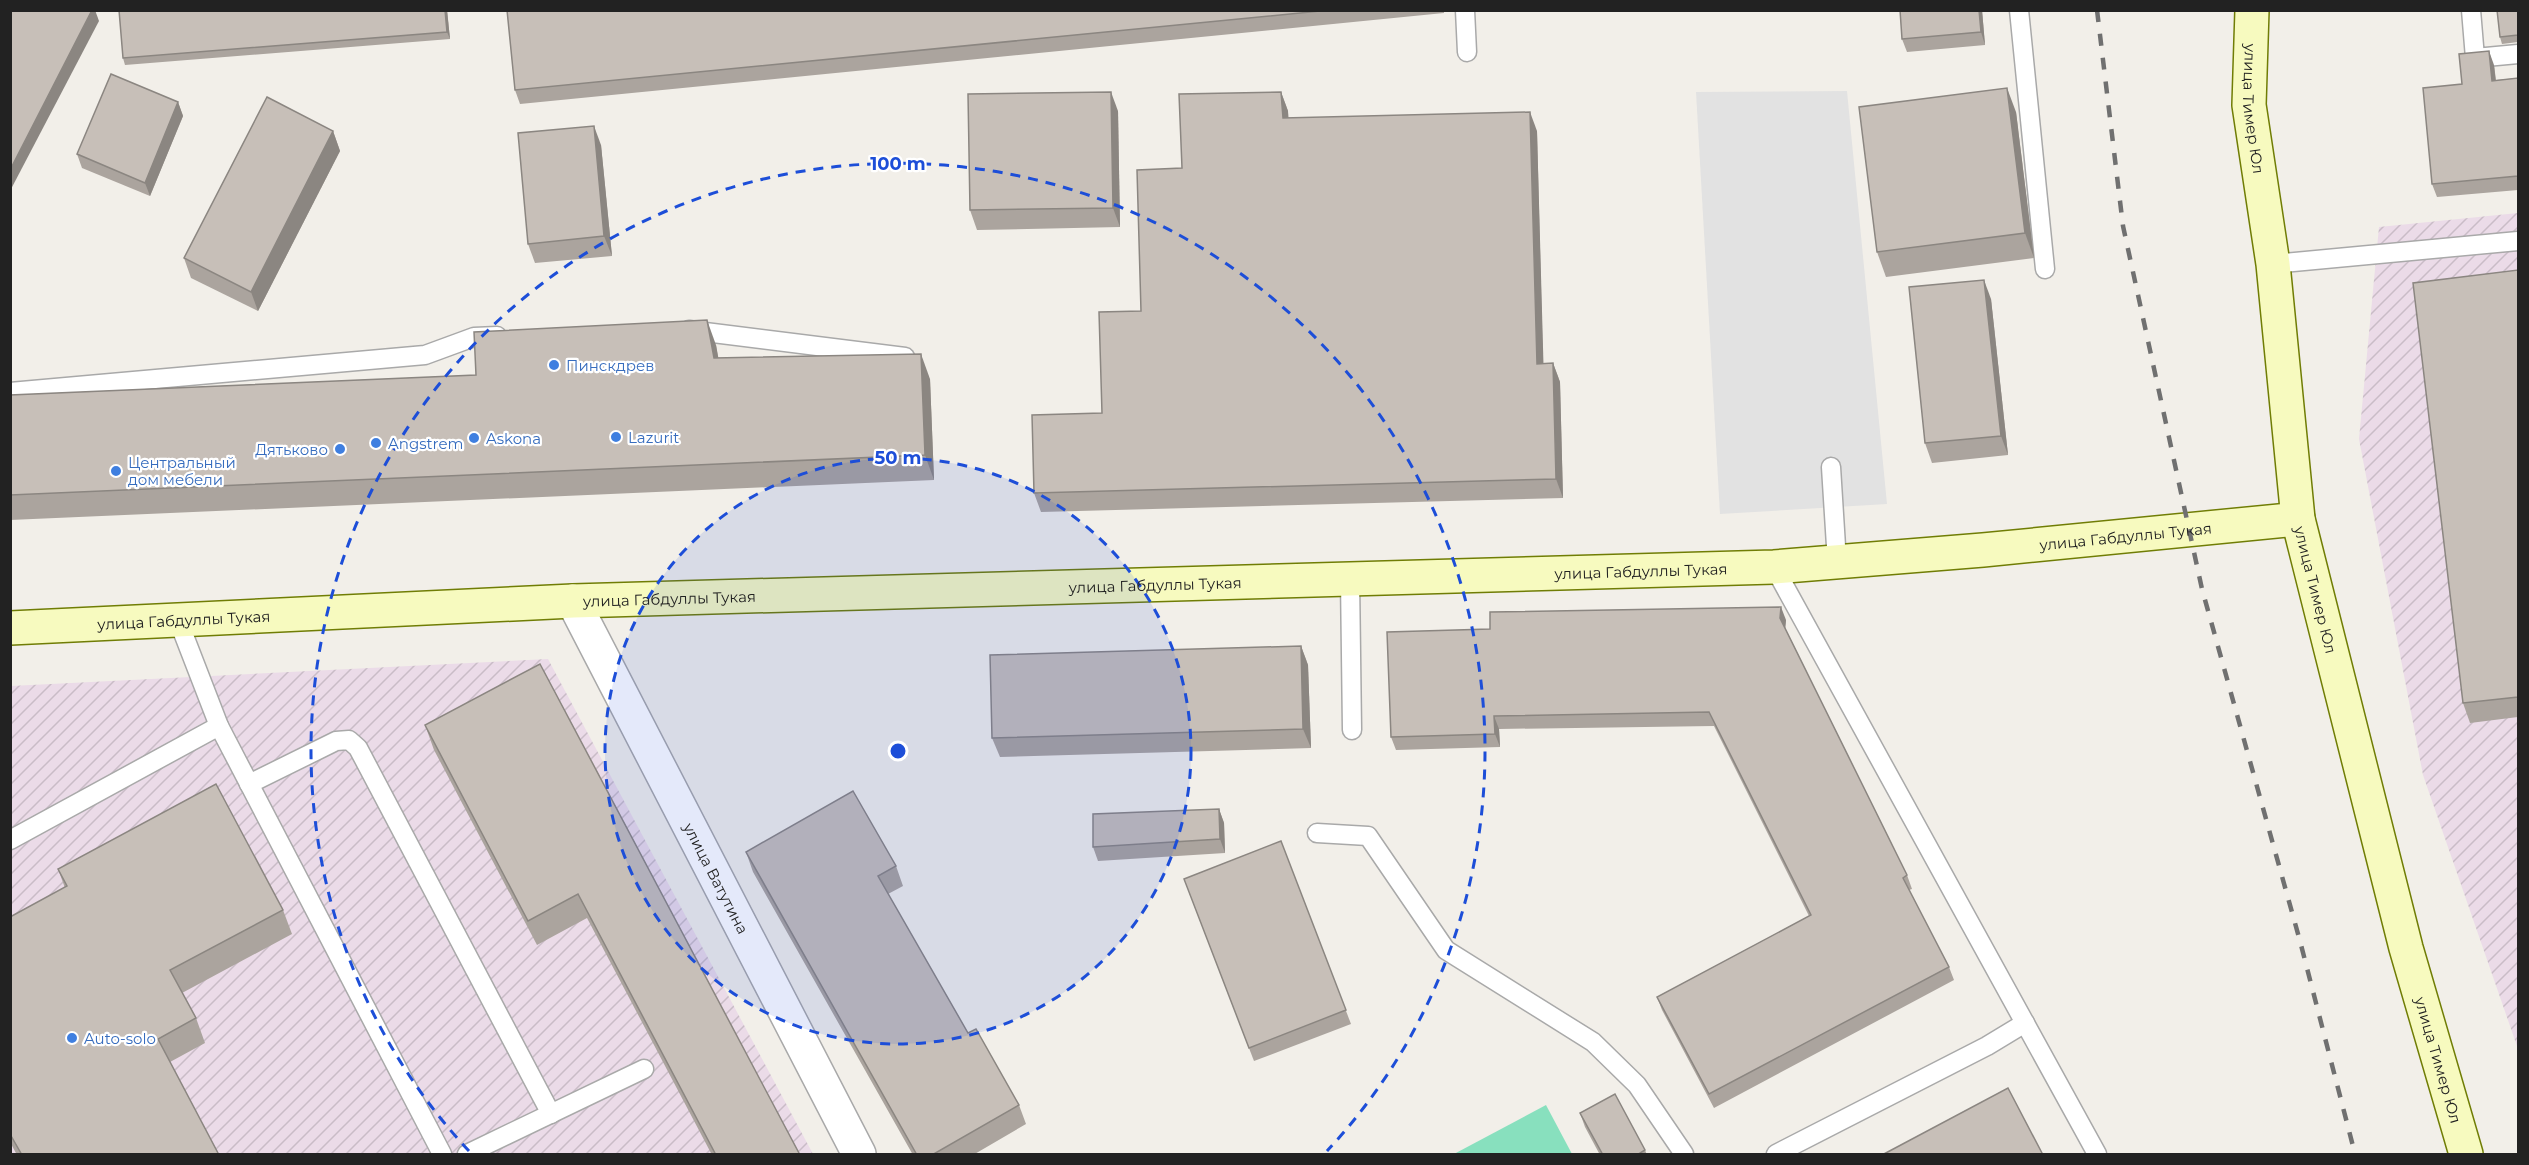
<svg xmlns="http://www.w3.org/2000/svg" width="2529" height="1165" viewBox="0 0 2529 1165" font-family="Montserrat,sans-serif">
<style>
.industrial{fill:url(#industrial-furrows)}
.pitch{fill:#88e0be}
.parking{fill:#e2e2e2}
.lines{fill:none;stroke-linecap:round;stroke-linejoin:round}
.lane-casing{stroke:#a9a9a9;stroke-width:21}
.street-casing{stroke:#a9a9a9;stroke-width:36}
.secondary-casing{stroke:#707d05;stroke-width:36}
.lane{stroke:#fff;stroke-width:18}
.street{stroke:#fff;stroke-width:33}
.secondary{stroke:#f7fabf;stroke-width:33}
.rail{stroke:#707070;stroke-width:4.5;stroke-dasharray:12 12;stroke-linecap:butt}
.wall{fill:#aba49e}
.shaded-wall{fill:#8b8681}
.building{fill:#c7bfb8;stroke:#8b8681;stroke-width:1.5}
.ring{fill:none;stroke:#1d4ed8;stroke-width:3;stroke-dasharray:10 8}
.shop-dot{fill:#3f7fe0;stroke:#fff;stroke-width:2}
.labels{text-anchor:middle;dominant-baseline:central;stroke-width:4.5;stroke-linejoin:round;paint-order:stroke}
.street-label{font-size:15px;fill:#222;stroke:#fff}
.shop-label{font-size:15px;fill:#366cbe;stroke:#fff;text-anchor:start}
.centre{fill:#1d4ed8;stroke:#fff;stroke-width:3}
.ring-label{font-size:18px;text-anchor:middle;font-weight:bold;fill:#1d4ed8;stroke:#fff;stroke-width:4.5;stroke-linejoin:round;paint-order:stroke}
</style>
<defs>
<pattern id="industrial-furrows" width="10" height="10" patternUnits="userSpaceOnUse" patternTransform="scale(1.5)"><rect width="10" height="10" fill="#ebdbe8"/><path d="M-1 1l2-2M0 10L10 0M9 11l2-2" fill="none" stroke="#c9bcc7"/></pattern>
</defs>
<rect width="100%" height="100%" fill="#f2efe9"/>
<!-- industrial -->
<g class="industrial">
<path d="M2518,213v836l-95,-274 -64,-336 20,-212z"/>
<path d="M548,659l265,495h-802v-468z"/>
</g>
<!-- pitch -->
<path class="pitch" d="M1546,1105l26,49h-118z"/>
<!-- parking -->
<path class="parking" d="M1847,91l40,413 -167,10 -24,-422z"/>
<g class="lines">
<!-- lane casing -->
<g class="lane-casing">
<g id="lane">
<path d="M1465,10l2,42"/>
<path d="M2019,10l26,259"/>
<path d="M2471,10l4,48 43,-4"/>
<path d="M2273,264l245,-23"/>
<path d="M689,330l216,27"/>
<path d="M10,392l415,-37 49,-18 23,-1"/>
<path d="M1831,467l6,95"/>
<path d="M1774,567l323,587"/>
<path d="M1350,579l2,151"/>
<path d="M178,620l41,106 223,428"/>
<path d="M249,784l87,-43 13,-1 9,8 193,366"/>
<path d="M1317,833l51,3 78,114 147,92 44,43 47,69"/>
<path d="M10,840l209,-114"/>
<path d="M467,1154l177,-85"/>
<path d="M1776,1154l211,-108 38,-23"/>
</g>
</g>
<!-- street casing -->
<g class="street-casing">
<g id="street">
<path id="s1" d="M573,601l286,553"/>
</g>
</g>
<!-- secondary casing -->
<g class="secondary-casing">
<g id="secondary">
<path id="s2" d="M2252,10l-3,95 24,159 25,255 108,429 60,206"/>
<path id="s3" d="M10,628l563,-27 1201,-34 209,-17 315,-31"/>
</g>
</g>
<!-- lane -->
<use href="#lane" class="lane"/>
<!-- street -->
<use href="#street" class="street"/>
<!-- secondary -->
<use href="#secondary" class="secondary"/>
<!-- rail -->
<path class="rail" d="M2097,10l26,216 79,363 98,352 55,213"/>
</g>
<!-- wall -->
<g class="wall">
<path d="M119,10h328l3,29 -325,26 -2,-7z"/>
<path d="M507,10h937v3l-924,91 -5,-14z"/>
<path d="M1982,10l3,35 -78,7 -5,-13z"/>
<path d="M2518,10v32l-16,2 -2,-7z"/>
<path d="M2494,65l2,15 22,-2v112l-81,7 -5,-13 30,-100z"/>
<path d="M1281,92l7,19v7l249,13 6,232h10l7,19 3,116 -522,14 -7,-19 68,-80 39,-102z"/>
<path d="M178,102l5,14 -33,80 -68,-28 -5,-14z"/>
<path d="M1118,111l2,116 -143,3 -7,-20z"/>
<path d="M2016,112l18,146 -148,19 -9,-25z"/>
<path d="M333,131l7,20 -82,160 -67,-33 -7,-20z"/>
<path d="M601,145l11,111 -77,7 -7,-19z"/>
<path d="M2518,270v447l-48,6 -7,-20z"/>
<path d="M1991,299l17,156 -76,8 -7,-20z"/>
<path d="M716,345l2,13 212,21 4,101 -924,40v-125l466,-20z"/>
<path d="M1786,620l-1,8 122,247 5,14 -3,1 40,77 5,13 -240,128 -52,-98 -5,-13 152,-81 -95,-190 -215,3 1,18 -104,3 -5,-13z"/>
<path d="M1301,646l7,19 3,83 -311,9 -8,-19z"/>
<path d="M540,664l260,491h-88l-125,-237 -50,27 -103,-195 -9,-25z"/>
<path d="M1219,809l5,14 1,30 -127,8 -5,-14z"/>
<path d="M1281,841l70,183 -97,37 -70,-182z"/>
<path d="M746,852l150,14 7,20 -15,8 80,139 51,72 7,19 -53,31h-60l-160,-283z"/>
<path d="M58,869l225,41 9,24 -110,59 14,25 9,25 -35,19 49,93h-202l-7,-13v-225l55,-29z"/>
<path d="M1580,1113l65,37 2,5h-47l-15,-28z"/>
</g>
<!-- shaded-wall -->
<g class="shaded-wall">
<path d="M92,10h3l4,11 -89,170v-21z"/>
<path d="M445,10h2l3,29 -3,-7z"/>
<path d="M1979,10h3l3,35 -4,-13z"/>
<path d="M2489,51l5,14 3,29 -5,-13z"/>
<path d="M2007,88l9,24 18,146 -9,-25z"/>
<path d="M1111,92l7,19 2,116 -7,-19z"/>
<path d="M1281,92l7,19 2,27 -7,-20z"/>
<path d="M178,102l5,14 -33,80 -5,-13z"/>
<path d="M1530,112l7,19 7,252 -7,-19z"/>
<path d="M594,126l7,19 11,111 -8,-20z"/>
<path d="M333,131l7,20 -82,160 -7,-19z"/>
<path d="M1984,280l7,19 17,156 -7,-19z"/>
<path d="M707,320l9,25 7,38 -9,-25z"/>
<path d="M921,354l9,25 4,101 -9,-25z"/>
<path d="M1553,363l7,19 3,116 -7,-19z"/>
<path d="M1781,607l5,13 -1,11 -5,-13z"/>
<path d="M1301,646l7,19 3,83 -8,-19z"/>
<path d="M1494,716l5,13 1,18 -5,-13z"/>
<path d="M1219,809l5,14 1,30 -5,-14z"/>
</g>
<!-- building -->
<g class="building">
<path d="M10,10h82l-82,160z"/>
<path d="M119,10h326l2,22 -324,26z"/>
<path d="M507,10h823l-815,80z"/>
<path d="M1900,10h79l2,22 -79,7z"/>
<path d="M2497,10h21v25l-18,2z"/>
<path d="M2489,51l3,30 26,-3v98l-86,8 -9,-96 39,-4 -3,-30z"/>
<path d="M111,74l67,28 -33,81 -68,-29z"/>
<path d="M2007,88l18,145 -148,19 -18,-145z"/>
<path d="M1111,92l2,116 -143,2 -2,-116z"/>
<path d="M1281,92l2,26 247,-6 7,252 16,-1 3,116 -522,14 -2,-78 70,-2 -3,-101 42,-1 -4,-141 45,-2 -3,-74z"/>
<path d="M267,97l66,34 -82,161 -67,-34z"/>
<path d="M594,126l10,110 -76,8 -10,-111z"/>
<path d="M2518,270v427l-55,6 -50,-420z"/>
<path d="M1984,280l17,156 -76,7 -16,-156z"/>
<path d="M707,320l7,38 207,-4 4,101 -915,40v-100l466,-20 -2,-43z"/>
<path d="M1781,607l-1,11 127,257 -4,3 46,89 -240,127 -52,-97 154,-82 -102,-203 -215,4 1,18 -104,3 -4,-105 103,-3v-17z"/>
<path d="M1301,646l2,83 -311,9 -2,-83z"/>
<path d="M540,664l260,491h-84l-138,-261 -50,27 -103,-196z"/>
<path d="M216,784l67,126 -113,60 26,48 -38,21 61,116h-197l-12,-21v-217l57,-31 -9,-17z"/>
<path d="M853,791l43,75 -18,10 90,157 8,-4 43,76 -87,50h-15l-171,-303z"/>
<path d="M1219,809l1,30 -127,8v-33z"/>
<path d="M1281,841l65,169 -97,38 -65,-169z"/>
<path d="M2008,1088l35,67h-161z"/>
<path d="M1615,1094l30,56 -8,5h-34l-23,-42z"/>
</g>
<!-- distance rings -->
<circle cx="898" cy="751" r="293" fill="#1d4ed8" fill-opacity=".12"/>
<g class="ring">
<circle cx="898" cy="751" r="293"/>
<path d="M469 1151A587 587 0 1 1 1327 1151"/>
</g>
<!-- markers -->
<g class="shop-dot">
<circle cx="554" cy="365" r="6"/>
<circle cx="616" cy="437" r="6"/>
<circle cx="474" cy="438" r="6"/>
<circle cx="376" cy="443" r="6"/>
<circle cx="340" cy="449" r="6"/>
<circle cx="116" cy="471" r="6"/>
<circle cx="72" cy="1038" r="6"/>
</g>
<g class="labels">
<!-- street labels -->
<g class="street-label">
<text stroke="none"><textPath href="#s2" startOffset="99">улица Тимер Юл</textPath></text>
<text stroke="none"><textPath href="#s3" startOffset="2118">улица Габдуллы Тукая</textPath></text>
<text stroke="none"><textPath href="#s3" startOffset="1632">улица Габдуллы Тукая</textPath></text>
<text stroke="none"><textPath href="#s3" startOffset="1146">улица Габдуллы Тукая</textPath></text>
<text stroke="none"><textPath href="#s2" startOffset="585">улица Тимер Юл</textPath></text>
<text stroke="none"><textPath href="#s3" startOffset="660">улица Габдуллы Тукая</textPath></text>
<text stroke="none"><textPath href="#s3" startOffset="174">улица Габдуллы Тукая</textPath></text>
<text stroke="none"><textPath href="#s1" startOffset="312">улица Ватутина</textPath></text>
<text stroke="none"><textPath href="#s2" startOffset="1071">улица Тимер Юл</textPath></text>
</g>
<!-- shop labels -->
<g class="shop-label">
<text x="566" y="365">Пинскдрев</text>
<text x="628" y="437">Lazurit</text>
<text x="486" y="438">Askona</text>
<text x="388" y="443">Angstrem</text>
<text x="328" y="449" text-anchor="end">Дятьково</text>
<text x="128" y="462">Центральный<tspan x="128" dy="17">дом мебели</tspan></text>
<text x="84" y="1038">Auto-solo</text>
</g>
</g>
<circle cx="898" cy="751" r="9" class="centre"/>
<g class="ring-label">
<text x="898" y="170">100 m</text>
<text x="898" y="464">50 m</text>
</g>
<!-- border -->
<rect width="2529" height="1165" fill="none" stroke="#222222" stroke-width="24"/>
</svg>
